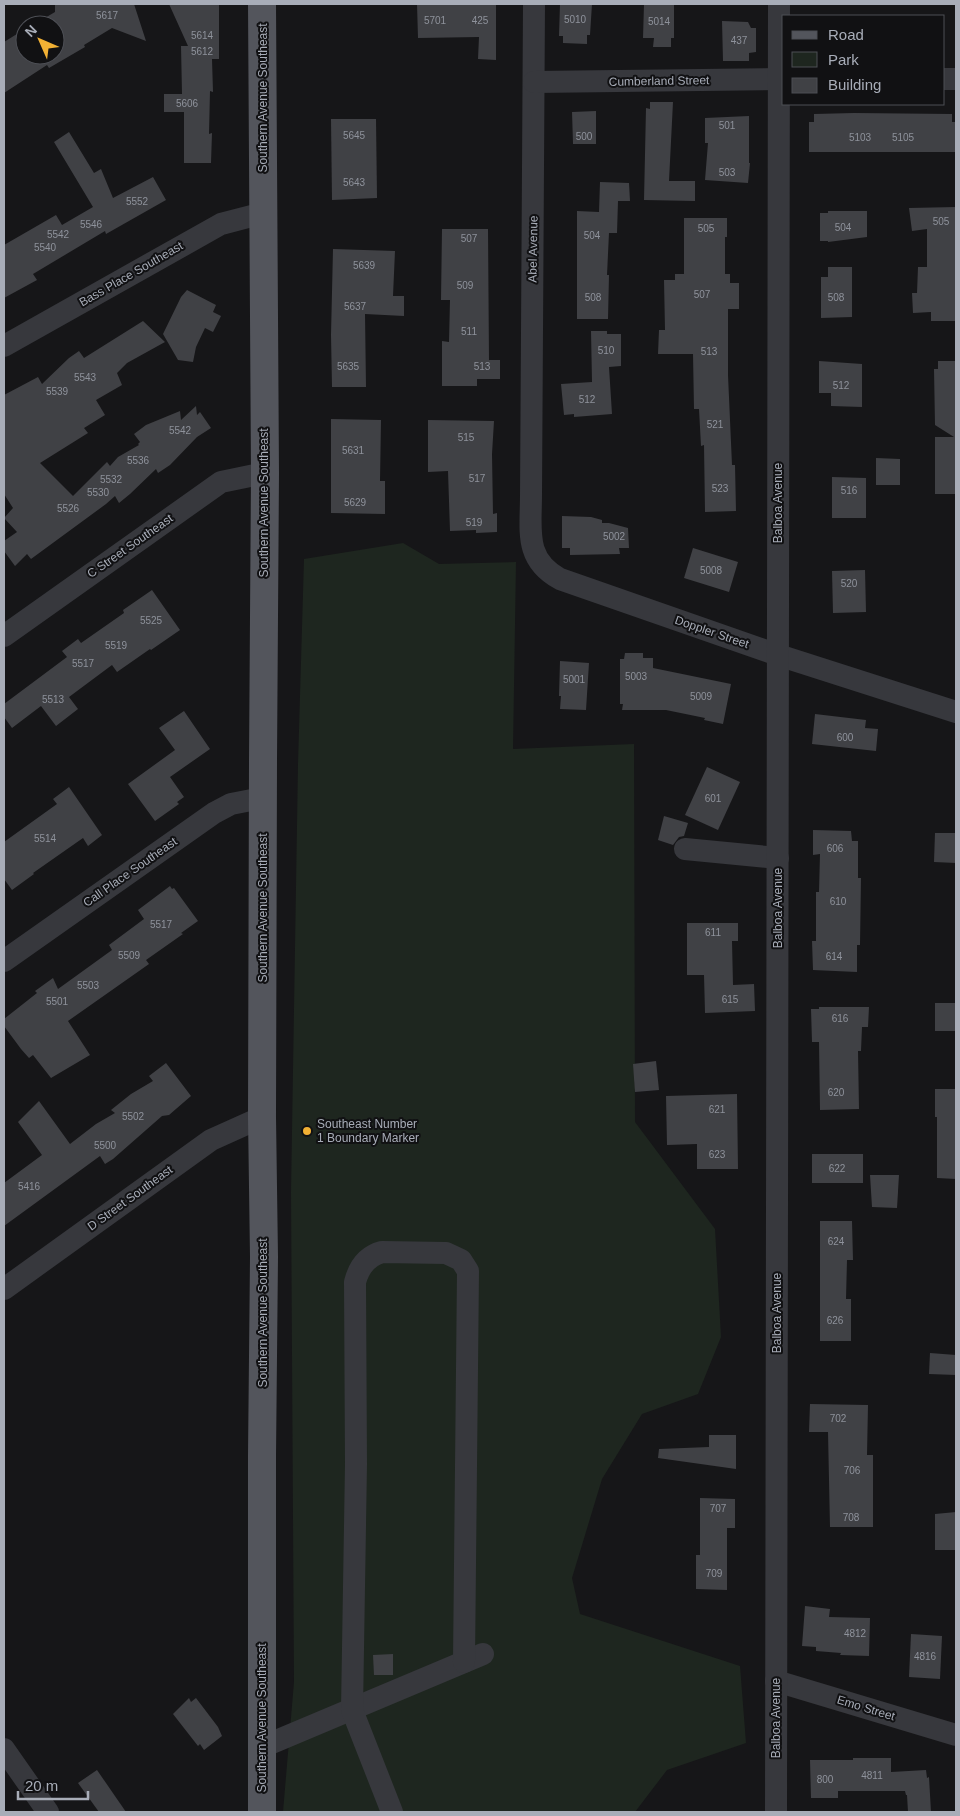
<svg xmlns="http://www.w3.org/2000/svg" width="960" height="1816" viewBox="0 0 960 1816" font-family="Arial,sans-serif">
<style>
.green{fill:#1e261f}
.building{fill:#404145}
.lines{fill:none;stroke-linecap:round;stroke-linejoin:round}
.minor{stroke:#37383d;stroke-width:22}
.major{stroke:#53555c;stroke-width:28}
.poi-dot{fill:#f2b134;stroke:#111113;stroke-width:2}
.labels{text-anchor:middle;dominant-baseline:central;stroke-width:4;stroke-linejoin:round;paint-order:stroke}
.number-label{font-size:10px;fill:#8e929b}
.street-label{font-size:12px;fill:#a8adb8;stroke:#111113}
.poi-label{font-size:12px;fill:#a8adb8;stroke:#111113;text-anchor:start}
</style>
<rect width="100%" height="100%" fill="#161618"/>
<!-- green -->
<path class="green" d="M403,543l36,21 77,-2 -3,187 121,-5 1,378 80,107 6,108 -23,57 -56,20 -40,65 -30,99 8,36 160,52 6,77 -79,27 -32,42h-352l11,-130 -3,-490 7,-428 6,-205z"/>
<!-- building -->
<g class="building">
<path d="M55,4h79l12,37 -34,-13 -28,17 1,2 -36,21 -2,-3 -43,28v-51l21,-13v26h30v-30h-22l22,-13z"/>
<path d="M169,4h50v55h-7l1,33 -3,-1 -1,43 3,-1 -1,30h-27v-51h-20v-18h18l-1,-48h7z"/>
<path d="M417,4h79v56l-18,-1 1,-22 -61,1z"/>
<path d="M560,4h32l-2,31h-3v9l-24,-1v-7h-4z"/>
<path d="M644,4l30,1v33h-3v9h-18l1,-9h-11z"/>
<path d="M722,21l26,1 3,6h5v24l-7,1v8h-26z"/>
<path d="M650,102h23l-4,79h26v20l-51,-1 2,-92 4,1z"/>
<path d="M596,111v33h-23l-1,-32z"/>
<path d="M854,113l98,1v8h4v30h-147v-30h5v-8z"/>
<path d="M749,116v47h1l-2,20 -43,-3 3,-37h-3v-25z"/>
<path d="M331,119h45l1,79 -45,2z"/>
<path d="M69,132l25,41 7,-4 12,29 40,-21 13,23 -60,34 -1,-3 -72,43 4,6 -33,18v-53l52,-30 6,10 31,-18 -39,-65z"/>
<path d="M600,182l29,1 1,18h-12l-1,32h-8l-2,42h2l-1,44h-31v-108l22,1z"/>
<path d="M956,207v114h-25v-9l-18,1 -1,-20h5l1,-26h9v-38l-15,2 -3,-23z"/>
<path d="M828,211h39v26l-39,5v-1h-8v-28h8z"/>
<path d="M684,218h43v19h-2v37h5v9h9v26h-11v66l4,90h3l1,46 -31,1 -1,-67 -3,1 -2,-37h-5l-1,-55h-35l1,-24h6l-1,-50h11v-6h9z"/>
<path d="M442,229h46l1,131h11v19h-23v7h-35v-45l7,1 1,-42h-9z"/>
<path d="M333,249l62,2 -2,45h11v20l-39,-2 1,73h-34l-1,-52z"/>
<path d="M828,267h24v50l-31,1v-41h7z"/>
<path d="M187,290l29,15 -3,7 8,4 -8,16 -8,-4 -9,19 -3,15 -15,-2 -15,-26 18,-37z"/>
<path d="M143,321l22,21 -38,21 -10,10 5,12 -26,15 9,15 -21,13 4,5 -48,30 33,33 34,-34 3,4 8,-9 21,-12 -1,-1 2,-2 -6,-8 12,-9 34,-14 1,9 15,-14 1,9 3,-3 11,16 -14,9 -27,28 -12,8 -2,-4 -26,25 -11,9 -4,-7 -9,8 -75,55 -4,-5 -12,12 -11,-15v-10l13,-9 -13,-14 9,-10 -9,-14v-99l34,-18 4,7 27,-26 10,-7 5,7z"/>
<path d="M591,331h16v3h14v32l-12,1 3,47 -38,3v-3l-10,1 -3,-31 31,-2z"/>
<path d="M819,361l43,3v43l-31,-1v-13h-12z"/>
<path d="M938,361h18v133h-21v-57h19l-19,-12 -1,-56h4z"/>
<path d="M331,419l50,1 -1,61h5v33l-54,-1z"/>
<path d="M428,420l66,1 -2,33 1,60 4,-1v19l-21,1v-3l-26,1 -2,-60 -20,1z"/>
<path d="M876,458l24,1v26h-24z"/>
<path d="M832,477l34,1v40h-34z"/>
<path d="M562,516l29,1 11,3v3h7l19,5 1,20h-10l1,6 -50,1v-7h-8z"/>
<path d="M693,548l45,14 -9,30 -45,-14z"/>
<path d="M865,570l1,42 -33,1 -1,-42z"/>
<path d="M152,590l28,40 -29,20 -1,-1 -33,23 -5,-7 -43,32 9,12 -22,17 -15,-20 -29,22 -8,-11v-13l63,-47 -5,-6 16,-12 3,4 43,-30 -1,-3z"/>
<path d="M625,653h18v5h10v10l78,16 -8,40 -19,-4 1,-2 -39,-8h-44l1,-6h-3v-45h4z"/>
<path d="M560,661l29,2 -3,47 -26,-1 1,-13h-2z"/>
<path d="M184,711l26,38 -40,28 14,20 -7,5 2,2 -24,17 -27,-37 47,-34 -16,-22z"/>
<path d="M815,714l51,6 -1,8 13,1 -2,22 -64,-7z"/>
<path d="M707,767l33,15 -22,48 -33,-15z"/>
<path d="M69,787l33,48 -14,11 -5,-8 -50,35 1,1 -22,16 -8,-11v-37l53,-38 -4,-5z"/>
<path d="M664,816l24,7 -4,13 -5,1 -6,8 -15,-5z"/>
<path d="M813,830l38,1 1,10h6v37h3l-1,67h-3v27l-44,-2 -1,-29h4v-49h3l1,-38 -7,1z"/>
<path d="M935,833h21v30l-22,-1z"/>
<path d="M170,886l2,3 2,-1 24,33 -17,12 2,1 -37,26 3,4 -81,57 22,34 -39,23 -18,-23 -4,3 -8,-9 -17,-23v-7l33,-26 -2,-2 18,-13 5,11 54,-39 -3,-5 35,-26 -6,-9z"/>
<path d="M687,923h51v18h-6l1,44 21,-1 1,27 -50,2 -1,-38h-17z"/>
<rect x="935" y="1003" width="21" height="28"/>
<path d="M819,1007h50l-1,20h-6l-1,24h-3l1,58 -39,1 -1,-68h-7l-1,-33h8z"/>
<path d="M656,1061l3,29 -24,2 -2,-28z"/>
<path d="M166,1063l25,33 -22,19 -7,1 -49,43 -8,5 -5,-8 -96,70v-43l38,-28 -24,-33 21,-21 31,43 26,-20 19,-11 -4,-3 20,-16 22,-13 -4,-5z"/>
<path d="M935,1089h21v90l-19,-1v-61h-2z"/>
<path d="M737,1094l1,75h-41v-25l-30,1 -1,-49z"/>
<rect x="812" y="1154" width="51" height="29"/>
<path d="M870,1175h29l-2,33 -25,-1z"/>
<path d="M820,1221h32l1,39h-6l-1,39h5v42h-31z"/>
<path d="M930,1353l26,2v20l-27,-1z"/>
<path d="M810,1404l58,1 -1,50h6v72h-43l-2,-95h-19z"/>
<path d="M709,1435h27v34l-78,-11 1,-9 50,-2z"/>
<path d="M700,1498l35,1v29h-8v62l-31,-1v-34h4z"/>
<path d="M956,1512v38h-21v-36z"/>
<path d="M805,1606l25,3 -1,8 41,1 -1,38 -29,-1 1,-2 -25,-2v-4l-14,-1z"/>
<path d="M911,1634l31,2 -2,43 -31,-2z"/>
<path d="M393,1654v21h-19l-1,-20z"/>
<path d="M189,1698l2,4 5,-4 22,29 4,9 -18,14 -4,-6 -2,2 -25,-32z"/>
<path d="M853,1758h38v14l35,-2 1,8 2,-1 2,35h-23l-1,-17h-1l-1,-4h-67v7h-27l-1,-38h43z"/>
<path d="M97,1770l29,42h-27l-21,-29z"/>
</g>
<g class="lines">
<!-- minor -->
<g class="minor">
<path d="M534,4l-3,491c0,36 -7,64 29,84l218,76 178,57"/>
<path d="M944,79h12"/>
<path d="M534,82l250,-3"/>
<path d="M4,346l217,-122 42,-11"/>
<path d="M4,636l217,-154 44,-9"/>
<path d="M685,849l93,9"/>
<path d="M4,961l210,-148 17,-9 31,-6"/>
<path d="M4,1289l207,-149 51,-23"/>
<path d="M776,1681l180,54"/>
<path d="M262,1747l221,-93"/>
<path d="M4,1749l44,63"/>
<path d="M392,1812l-40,-102 4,-246 -1,-182c4,-15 12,-26 27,-30l64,1 15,7 7,11 -4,391"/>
<path d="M776,1812l3,-1808"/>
</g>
<!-- major -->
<path class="major" d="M262,4l3,469 -2,288 -1,356 2,140 -2,199v356"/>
</g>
<!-- markers -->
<circle class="poi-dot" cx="307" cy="1131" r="5"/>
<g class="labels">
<!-- number labels -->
<g class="number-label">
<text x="107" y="15">5617</text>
<text x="575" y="19">5010</text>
<text x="435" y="20">5701</text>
<text x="480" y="20">425</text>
<text x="659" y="21">5014</text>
<text x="202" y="35">5614</text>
<text x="739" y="40">437</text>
<text x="202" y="51">5612</text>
<text x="187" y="103">5606</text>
<text x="727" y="125">501</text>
<text x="354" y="135">5645</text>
<text x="584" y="136">500</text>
<text x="860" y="137">5103</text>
<text x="903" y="137">5105</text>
<text x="727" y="172">503</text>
<text x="354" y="182">5643</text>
<text x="137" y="201">5552</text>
<text x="941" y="221">505</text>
<text x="91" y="224">5546</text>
<text x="843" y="227">504</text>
<text x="706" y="228">505</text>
<text x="58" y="234">5542</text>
<text x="592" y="235">504</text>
<text x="469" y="238">507</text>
<text x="45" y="247">5540</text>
<text x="364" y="265">5639</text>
<text x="465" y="285">509</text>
<text x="702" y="294">507</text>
<text x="593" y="297">508</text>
<text x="836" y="297">508</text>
<text x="355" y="306">5637</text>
<text x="469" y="331">511</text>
<text x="606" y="350">510</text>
<text x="709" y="351">513</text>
<text x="348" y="366">5635</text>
<text x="482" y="366">513</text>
<text x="85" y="377">5543</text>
<text x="841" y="385">512</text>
<text x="57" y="391">5539</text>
<text x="587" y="399">512</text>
<text x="715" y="424">521</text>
<text x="180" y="430">5542</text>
<text x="466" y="437">515</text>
<text x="353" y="450">5631</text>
<text x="138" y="460">5536</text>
<text x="477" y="478">517</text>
<text x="111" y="479">5532</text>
<text x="720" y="488">523</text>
<text x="849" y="490">516</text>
<text x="98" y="492">5530</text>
<text x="355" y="502">5629</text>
<text x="68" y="508">5526</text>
<text x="474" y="522">519</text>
<text x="614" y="536">5002</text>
<text x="711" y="570">5008</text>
<text x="849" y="583">520</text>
<text x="151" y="620">5525</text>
<text x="116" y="645">5519</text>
<text x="83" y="663">5517</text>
<text x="636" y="676">5003</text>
<text x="574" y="679">5001</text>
<text x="701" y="696">5009</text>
<text x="53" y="699">5513</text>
<text x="845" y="737">600</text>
<text x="713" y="798">601</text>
<text x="45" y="838">5514</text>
<text x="835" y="848">606</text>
<text x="838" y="901">610</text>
<text x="161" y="924">5517</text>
<text x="713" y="932">611</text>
<text x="129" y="955">5509</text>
<text x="834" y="956">614</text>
<text x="88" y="985">5503</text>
<text x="730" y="999">615</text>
<text x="57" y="1001">5501</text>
<text x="840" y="1018">616</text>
<text x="836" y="1092">620</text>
<text x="717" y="1109">621</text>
<text x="133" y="1116">5502</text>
<text x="105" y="1145">5500</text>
<text x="717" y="1154">623</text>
<text x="837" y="1168">622</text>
<text x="29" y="1186">5416</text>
<text x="836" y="1241">624</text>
<text x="835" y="1320">626</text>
<text x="838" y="1418">702</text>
<text x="852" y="1470">706</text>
<text x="718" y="1508">707</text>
<text x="851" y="1517">708</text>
<text x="714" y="1573">709</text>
<text x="855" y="1633">4812</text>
<text x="925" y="1656">4816</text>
<text x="872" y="1775">4811</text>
<text x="825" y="1779">800</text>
</g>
<!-- street labels -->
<g class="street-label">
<text transform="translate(659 81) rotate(-1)">Cumberland Street</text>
<text transform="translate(263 98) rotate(-90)">Southern Avenue Southeast</text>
<text transform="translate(533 249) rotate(-89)">Abel Avenue</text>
<text transform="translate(131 274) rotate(-30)">Bass Place Southeast</text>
<text transform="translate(264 503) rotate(-90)">Southern Avenue Southeast</text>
<text transform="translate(778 503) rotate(-90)">Balboa Avenue</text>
<text transform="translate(130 546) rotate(-35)">C Street Southeast</text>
<text transform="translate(712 632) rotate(19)">Doppler Street</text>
<text transform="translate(130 872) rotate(-35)">Call Place Southeast</text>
<text transform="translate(263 908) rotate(-90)">Southern Avenue Southeast</text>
<text transform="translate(778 908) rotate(-90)">Balboa Avenue</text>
<text transform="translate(130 1198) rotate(-36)">D Street Southeast</text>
<text transform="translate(263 1313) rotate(-90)">Southern Avenue Southeast</text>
<text transform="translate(777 1313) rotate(-90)">Balboa Avenue</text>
<text transform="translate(866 1708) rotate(17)">Emo Street</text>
<text transform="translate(262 1718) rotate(-90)">Southern Avenue Southeast</text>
<text transform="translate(776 1718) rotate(-90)">Balboa Avenue</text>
</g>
<!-- poi labels -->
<g class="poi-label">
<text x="317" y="1124">Southeast Number<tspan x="317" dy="14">1 Boundary Marker</tspan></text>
</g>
</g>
<!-- border -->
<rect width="960" height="1816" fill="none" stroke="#a8adb8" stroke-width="10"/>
<!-- legend -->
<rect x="782" y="15" width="162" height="90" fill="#111113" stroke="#4d4f55"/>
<rect x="792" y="31" width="25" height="8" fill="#53555c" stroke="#4d4f55"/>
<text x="828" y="40" font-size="15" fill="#a8adb8">Road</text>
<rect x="792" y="52" width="25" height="15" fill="#1e261f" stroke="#4d4f55"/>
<text x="828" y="65" font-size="15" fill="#a8adb8">Park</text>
<rect x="792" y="78" width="25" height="15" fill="#404145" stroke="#4d4f55"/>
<text x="828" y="90" font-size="15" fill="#a8adb8">Building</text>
<!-- north arrow -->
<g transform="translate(40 40) rotate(315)"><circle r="24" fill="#111113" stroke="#4d4f55"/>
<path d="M0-4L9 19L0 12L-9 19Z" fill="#f2b134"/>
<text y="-8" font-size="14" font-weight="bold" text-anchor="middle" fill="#a8adb8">N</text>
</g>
<!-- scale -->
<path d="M18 1791v8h70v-8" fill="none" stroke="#a8adb8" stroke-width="2.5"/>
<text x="25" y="1791" font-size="15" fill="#a8adb8" stroke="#111113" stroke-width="4" paint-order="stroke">20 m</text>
</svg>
